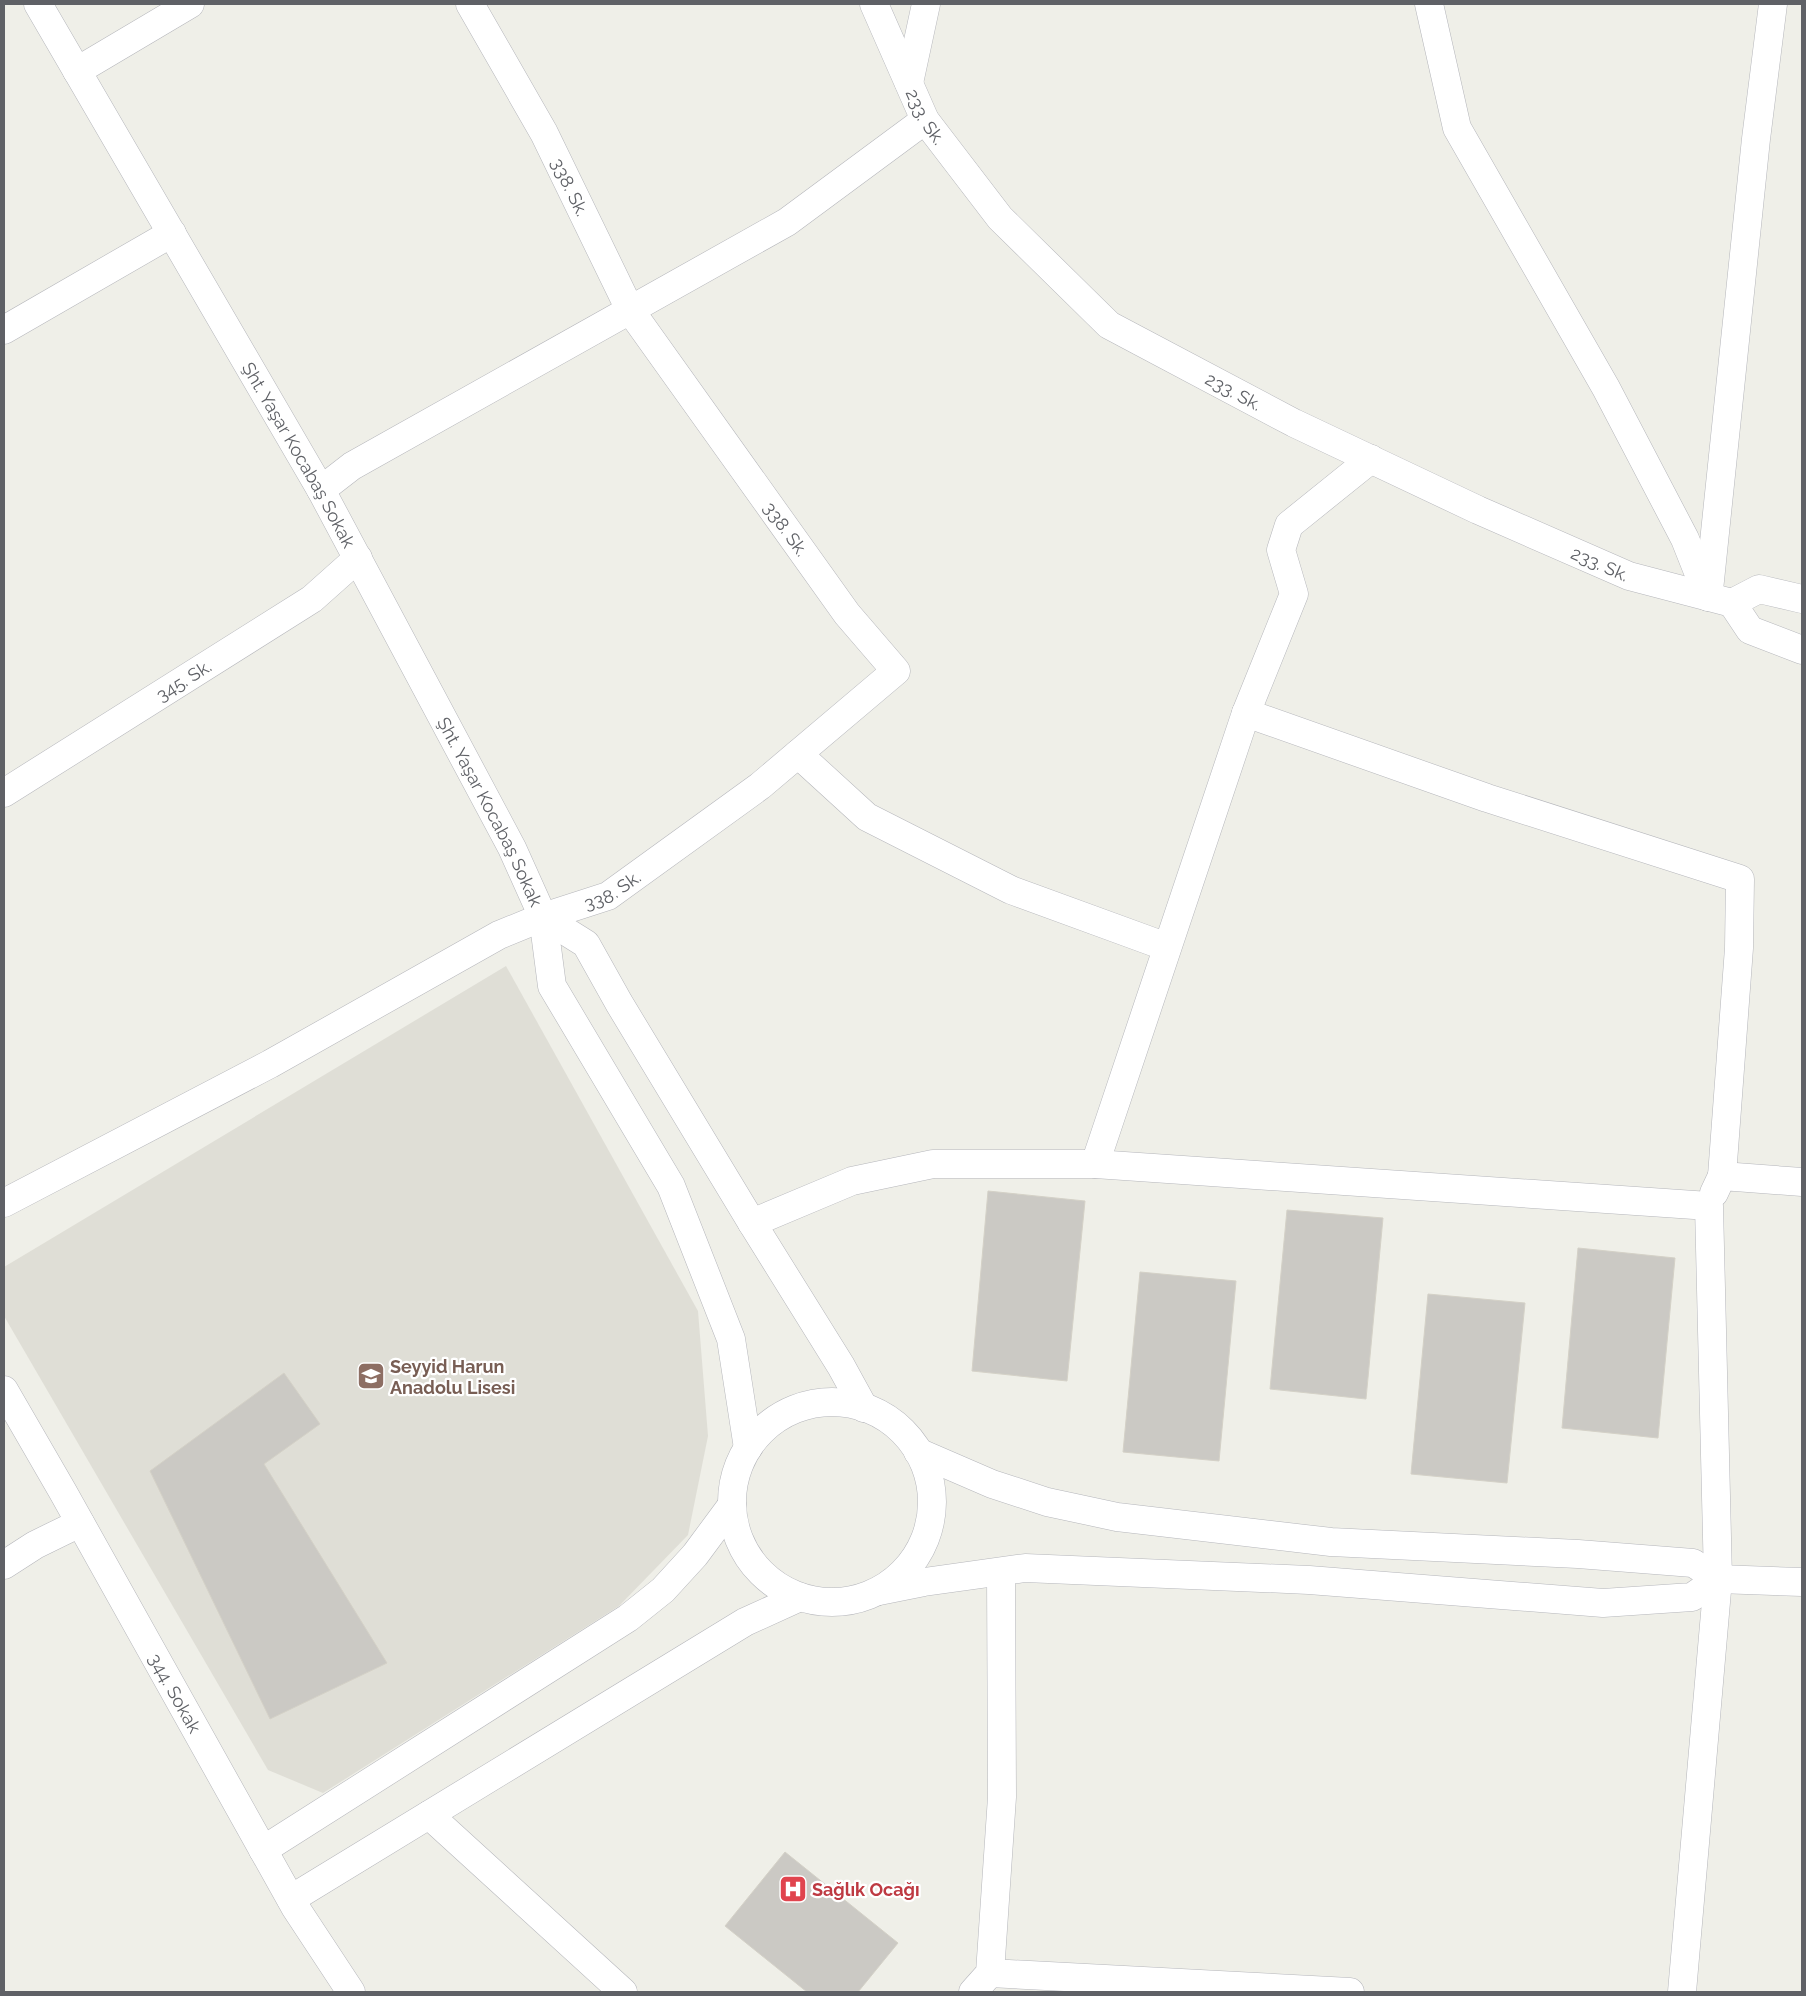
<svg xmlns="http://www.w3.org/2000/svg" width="1806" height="1996" viewBox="0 0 1806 1996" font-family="Raleway,sans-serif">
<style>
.education{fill:#dfded6}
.building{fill:#cbc9c4;stroke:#d4d1c7}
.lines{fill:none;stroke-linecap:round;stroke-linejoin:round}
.minor-casing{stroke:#b5b6bb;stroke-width:29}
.tertiary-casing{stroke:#b5b6bb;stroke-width:29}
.minor{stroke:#fff;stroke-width:28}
.tertiary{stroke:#fff;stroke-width:28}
.labels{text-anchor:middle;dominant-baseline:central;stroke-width:4.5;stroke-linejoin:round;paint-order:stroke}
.street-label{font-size:18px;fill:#5f6166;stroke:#fff}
.education-label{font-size:18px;font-weight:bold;fill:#785e54;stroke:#fff;text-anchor:start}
.health-label{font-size:18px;font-weight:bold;fill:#be3a42;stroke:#fff;text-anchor:start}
</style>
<rect width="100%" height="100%" fill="#efefe8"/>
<!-- education -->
<path class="education" d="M506,966l192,345 10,125 -20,99 -69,71 -296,187 -55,-23 -264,-454v-49z"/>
<!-- building -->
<g class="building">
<path d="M988,1191l97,10 -18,180 -95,-10z"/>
<path d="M1287,1210l96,8 -17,181 -96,-10z"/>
<path d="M1578,1248l97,10 -17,180 -96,-10z"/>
<path d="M1140,1272l96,9 -17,180 -96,-9z"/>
<path d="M1428,1294l97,9 -18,180 -96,-9z"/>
<path d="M284,1373l36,51 -56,40 123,199 -117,56 -120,-248z"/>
<path d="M785,1852l113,91 -40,49h-51l-82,-66z"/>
</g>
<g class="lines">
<!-- minor casing -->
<g class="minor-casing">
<g id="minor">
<path id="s1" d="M38,4l283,486 191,358 31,69"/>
<path id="s2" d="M874,4l51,116 75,98 109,107 185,98 184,87 151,66 103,27"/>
<path d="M1429,4l28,124 149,260 79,151 23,58"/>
<path d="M77,71l113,-67"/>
<path d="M909,83l17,-79"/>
<path d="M4,330l168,-97"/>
<path d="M321,490l31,-24 435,-244 138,-102"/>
<path d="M1709,590l47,-451 17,-135"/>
<path d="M1732,603l18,27 52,20"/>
<path d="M1732,603l27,-14 43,10"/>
<path d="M1246,713l241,85 253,81 -1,69 -17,228"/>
<path d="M798,754l69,63 144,73 156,57"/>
<path id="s3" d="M4,793l308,-194 46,-41"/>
<path d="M1095,1164l151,-451 48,-119 -13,-44 8,-25 82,-66"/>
<path d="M1714,1193l8,-17 80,6"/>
<path id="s4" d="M4,1203l266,-139 229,-129 44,-18 65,-21 152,-110 136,-115 -49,-57 -217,-304 -86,-177 -74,-129"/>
<path d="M752,1223l100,-42 81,-17h162l614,42 9,373 -36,413"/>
<path id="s5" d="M4,1390l59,102 232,415 56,85"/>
<path d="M4,1565l31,-20 45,-22"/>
<path d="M429,1815l194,177"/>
<path d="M990,1973l360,19"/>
<path d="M973,1992l17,-19 12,-176 -1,-225"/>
</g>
</g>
<!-- tertiary casing -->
<g class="tertiary-casing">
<g id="tertiary">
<path d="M543,917l43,27 33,59 133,220 89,143 23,42"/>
<path d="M543,917l9,69 119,200 60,153 17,109"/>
<circle cx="832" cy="1502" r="100"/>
<path d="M918,1452l74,32 55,18 70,15 214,25 247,12 115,9 25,16 84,3"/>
<path d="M879,1591l45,-9 101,-14 284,12 294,23 89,-6 26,-18"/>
<path d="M263,1850l365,-232 35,-28 32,-35 37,-50"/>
<path d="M291,1899l454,-277 55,-25"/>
</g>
</g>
<!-- minor -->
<use href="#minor" class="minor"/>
<!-- tertiary -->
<use href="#tertiary" class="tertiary"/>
</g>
<!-- icons -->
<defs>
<g id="school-square" transform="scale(1.4375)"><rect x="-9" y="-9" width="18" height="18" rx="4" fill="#8d6e63" stroke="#fff"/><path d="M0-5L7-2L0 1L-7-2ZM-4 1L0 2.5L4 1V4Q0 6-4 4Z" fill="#fff"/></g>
<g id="hospital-square" transform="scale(1.4375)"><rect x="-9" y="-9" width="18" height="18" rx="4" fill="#e0444e" stroke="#fff"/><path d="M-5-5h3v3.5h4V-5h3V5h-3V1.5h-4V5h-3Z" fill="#fff"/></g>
</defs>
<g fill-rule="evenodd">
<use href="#school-square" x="371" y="1376"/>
<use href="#hospital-square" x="793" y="1889"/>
</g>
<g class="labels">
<!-- street labels -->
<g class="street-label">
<text stroke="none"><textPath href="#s2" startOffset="124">233. Sk.</textPath></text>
<text transform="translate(570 187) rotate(64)">338. Sk.</text>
<text stroke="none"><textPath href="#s2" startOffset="544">233. Sk.</textPath></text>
<text stroke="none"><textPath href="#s1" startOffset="521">Şht. Yaşar Kocabaş Sokak</textPath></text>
<text transform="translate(786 529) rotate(54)">338. Sk.</text>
<text stroke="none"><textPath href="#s2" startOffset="949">233. Sk.</textPath></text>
<text stroke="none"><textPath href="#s3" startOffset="212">345. Sk.</textPath></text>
<text stroke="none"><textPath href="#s1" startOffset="926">Şht. Yaşar Kocabaş Sokak</textPath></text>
<text stroke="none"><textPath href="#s4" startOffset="685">338. Sk.</textPath></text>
<text stroke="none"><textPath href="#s5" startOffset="348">344. Sokak</textPath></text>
</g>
<!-- education labels -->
<g class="education-label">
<text x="390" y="1366">Seyyid Harun<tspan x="390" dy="21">Anadolu Lisesi</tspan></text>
</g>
<!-- health labels -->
<g class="health-label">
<text x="812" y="1889">Sağlık Ocağı</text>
</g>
</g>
<!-- border -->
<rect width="1806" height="1996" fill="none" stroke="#5f6166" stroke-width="10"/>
</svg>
